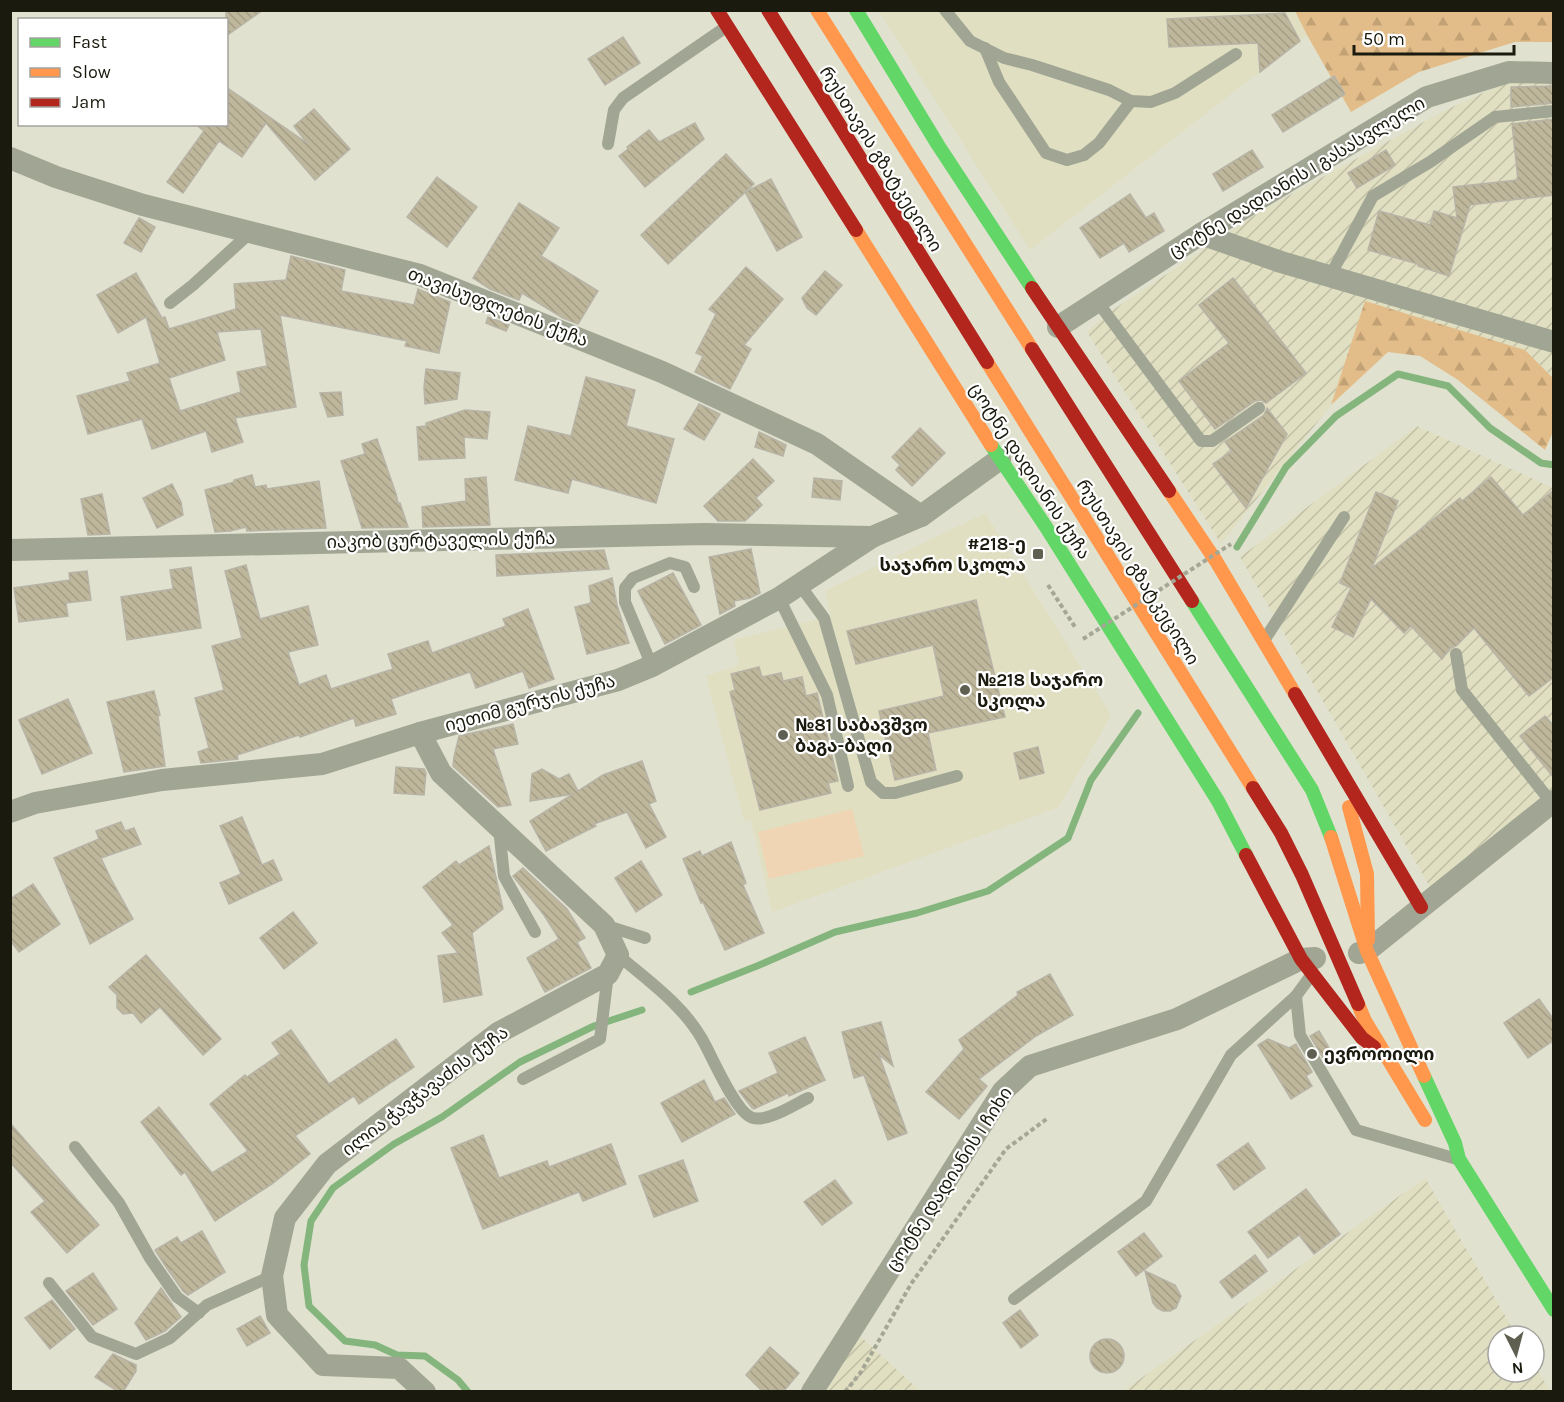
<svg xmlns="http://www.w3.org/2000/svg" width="1564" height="1402" viewBox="0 0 1564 1402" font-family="Karla,'Noto Sans Georgian',sans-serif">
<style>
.built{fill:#e0dfc1}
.industrial{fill:url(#industrial-furrows)}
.forest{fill:url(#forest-firs)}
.pitch{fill:#efd5b3}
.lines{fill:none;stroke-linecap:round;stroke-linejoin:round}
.stream{stroke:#84b57d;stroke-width:7}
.building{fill:url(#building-back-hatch);stroke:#b7b4a7;stroke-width:1.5;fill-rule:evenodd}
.path{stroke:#a4a696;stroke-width:4;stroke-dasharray:4.5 3;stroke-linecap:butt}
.lane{stroke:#a1a593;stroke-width:12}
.street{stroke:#a1a593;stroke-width:22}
.fast{stroke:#63d668;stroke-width:14}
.slow{stroke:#ff974d;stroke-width:14}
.jam{stroke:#b3261e;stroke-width:14}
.path-bridge{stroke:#a4a696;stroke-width:4;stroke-dasharray:4.5 3;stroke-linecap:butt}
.poi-dot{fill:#606052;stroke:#fff;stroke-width:2}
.labels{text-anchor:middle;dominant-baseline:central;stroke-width:4.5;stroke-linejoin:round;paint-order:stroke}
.street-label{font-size:18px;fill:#1b1a0e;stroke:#fff}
.poi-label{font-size:18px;font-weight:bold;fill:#1b1a0e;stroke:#fff;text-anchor:start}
</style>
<defs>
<pattern id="industrial-furrows" width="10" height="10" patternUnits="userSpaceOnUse" patternTransform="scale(1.5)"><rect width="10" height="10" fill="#e0dfc1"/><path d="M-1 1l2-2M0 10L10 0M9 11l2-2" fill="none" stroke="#c0bfa5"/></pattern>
<pattern id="forest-firs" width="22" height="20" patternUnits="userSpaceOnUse" patternTransform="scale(1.5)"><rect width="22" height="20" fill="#e3bd89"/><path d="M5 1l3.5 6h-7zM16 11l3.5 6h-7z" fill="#c2a275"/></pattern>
<pattern id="building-back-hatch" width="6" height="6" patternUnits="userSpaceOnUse" patternTransform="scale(1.5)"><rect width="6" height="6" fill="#bfb79c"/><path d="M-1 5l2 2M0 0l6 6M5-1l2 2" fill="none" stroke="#a49d85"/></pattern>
</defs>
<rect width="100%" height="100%" fill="#e1e1cf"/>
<!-- built -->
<g class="built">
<path d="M879,11h416l12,24 -277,215z"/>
<path d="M985,513l126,202 -52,92 -287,105 -21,-92 -7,1 -38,-145 33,-11 -5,-25 97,-24 -6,-25z"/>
</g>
<!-- industrial -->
<g class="industrial">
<path d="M1506,82h47v296l-28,-28 -160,-49 -34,104 -110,139 -134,-212 17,-16 160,-107 178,-97z"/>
<path d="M1417,426l136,62v303l-123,96 -190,-330z"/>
<path d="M1425,1178l92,158h-19v36h36v-8l16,27h-427z"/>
<path d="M858,1334l62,57 -100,1z"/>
</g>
<!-- forest -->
<g class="forest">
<path d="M1295,11h258v31h-38l-96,30 -68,40 -44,-77z"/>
<path d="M1365,301l160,49 28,28v54l-8,18 -87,-70 -38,-24 -32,-4 -57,53z"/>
</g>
<!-- pitch -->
<path class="pitch" d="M852,809l12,47 -95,23 -11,-47z"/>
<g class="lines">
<!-- stream -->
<g class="stream">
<path d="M1237,547l49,-80 50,-51 62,-42 50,12 42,42 51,35 13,2"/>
<path d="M691,992l66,-26 78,-34 82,-19 71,-22 80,-53 23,-58 47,-67"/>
<path d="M468,1392l-10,-12 -33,-24 -28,-1 -22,-10 -30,-4 -36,-35 -5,-41 7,-44 22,-33 61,-44 48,-27 78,-55 74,-36 48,-16"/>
</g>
</g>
<!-- building -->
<g class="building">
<path d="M226,10h37l-37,26z"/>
<path d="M1285,13l15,28 -40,31 -2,-29 -89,4 -2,-28z"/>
<path d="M623,37l17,26 -35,22 -17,-26z"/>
<path d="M1334,76l11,18 -62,38 -11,-17z"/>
<path d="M1554,86v17l-43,4v-20z"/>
<path d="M226,87l81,56 -13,-17 20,-17 36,40 -35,31 -49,-57 -24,34 -23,-16 -36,52 -16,-11 37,-51 -9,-7h31z"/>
<path d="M1554,119v76l-84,10 -21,71 -31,-10v-2l-50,-14 11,-39 51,14 4,-14 23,7 -4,-31 65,-7 -6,-56z"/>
<path d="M695,123l9,16 -59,48 -26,-31 9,-7 -1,-2 22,-17 10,12z"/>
<path d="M1252,150l11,17 -40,24 -10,-17z"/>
<path d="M1386,150l9,15 -38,23 -9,-15z"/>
<path d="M726,154l28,30 -86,80 -27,-29z"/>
<path d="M437,177l40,30 -30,40 -40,-30z"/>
<path d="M771,179l31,58 -25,14 -32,-59z"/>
<path d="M1130,194l16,24 8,-5 10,18 -35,21 -5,-9 -24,15 -20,-30z"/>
<path d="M519,203l40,25 -18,28 57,35 -20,33 -15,-6 -41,-25 -3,7 -29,-11 -17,-11z"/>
<path d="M139,218l16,9 -14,25 -17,-9z"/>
<path d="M291,256l54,14 -4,21 73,14 4,-16 32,13 -11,51 -34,-7 2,-5 -127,-26 16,92 -61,11 8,24 -31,10 -6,-21 -54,18 -10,-30 -54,15 -11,-38 53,-15 -3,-8 33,-10 -14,-46 -28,16 -21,-38 39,-22 26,45 3,-1 4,12 67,-20 -2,-25 52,-4zM261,329l6,37 -30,6 4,20 -61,19 -11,-33 56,-18 -8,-28z"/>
<path d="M746,267l37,32 -39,46 7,4 -21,40 -35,-17 8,-16 -7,-3 20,-39 -7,-5z"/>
<path d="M825,271l17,14 -26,30 -9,-7 -5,-10z"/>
<path d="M1233,278l73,95 -40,30 -4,-3 -7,1 -40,28 -36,-48 50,-38 -30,-38z"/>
<path d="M488,317l21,8 -3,6 -20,-8z"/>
<path d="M426,369l34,4 -3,26 -32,5 -1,-17z"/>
<path d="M586,377l49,13 -9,36 48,13 -18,64 -84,-24 -4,14 -53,-13 13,-54 43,10z"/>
<path d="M341,392l2,23 -15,2 -8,-24z"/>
<path d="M699,404l21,10 -16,26 -20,-11z"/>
<path d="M1267,408l20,26 -41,74 -33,-44 19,-13 -7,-9 39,-27z"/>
<path d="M465,410l25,2 -3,27 -23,-2 1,21 -46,2 -2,-33 9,-1v-3z"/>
<path d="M920,428l25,25 -33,33 -16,-16 4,-5 -8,-8z"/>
<path d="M759,432l27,13 -3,11 -28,-9z"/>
<path d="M377,439l19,55 2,9h2l8,24 -46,1 -21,-67 24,-7 -3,-10z"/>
<path d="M753,459l21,22 -18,17 6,7 -17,16h-27l-14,-15z"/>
<path d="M252,475l3,12 11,-2 1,4 52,-8 7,47 -79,3 -1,-4 -16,4 -15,1 -10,-42 29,-8v-2z"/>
<path d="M486,477l4,48 -67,2 -1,-20 44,-6 -1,-22z"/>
<path d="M1491,477l32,38 31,-25v187l-25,19 -55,-68 -18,18 -6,2 -8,11 -31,-33 -7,7 -33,-34 -18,38 -21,-10 19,-39 -11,-5 36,-91 22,9 -26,67 88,-70 2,3z"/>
<path d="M814,478l28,3 -2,19 -28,-3z"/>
<path d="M172,484l9,18 2,13 -26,13 -14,-30z"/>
<path d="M102,494l8,40 -22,1 -7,-36z"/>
<path d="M751,549l9,44 -10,5 -16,3 1,5 -15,8 -11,-57z"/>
<path d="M604,550l5,19 -112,7 -1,-21z"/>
<path d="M246,565l14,54 48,-13 10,39 -30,7 11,33 27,-10 5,14 62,-20 -5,-15 40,-13 4,12 74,-27 -3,-7 25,-10 26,70 -25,9 -6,-17 -47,17 -6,-16 -79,27 5,15 -40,12 -2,-8 -54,19 -1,-2 -62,20 1,4 -37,4 -3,-11 11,-4 -14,-50 29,-8 -12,-44 30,-8 -17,-67z"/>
<path d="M191,567l10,61 -74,12 -6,-43 52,-8 -3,-19z"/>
<path d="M87,571l4,29 -25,3 2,13 -49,6 -5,-34 56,-8 -1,-7z"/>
<path d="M673,573l28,52 -36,19 -27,-53z"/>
<path d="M612,578l5,27 12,38 -42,11 -12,-47 16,-4 -2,-17z"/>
<path d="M976,600l29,117 -77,16 8,37 -41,10 -16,-69 65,-15 -11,-51 -77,19 -9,-33z"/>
<path d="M759,667l3,10 19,-4 2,8 19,-4 4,19 11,-3 21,88 -10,2 3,10 -71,17 -30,-118 5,-2 -4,-16z"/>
<path d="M154,691l6,24 -2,1 7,50 -41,6 -17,-70z"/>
<path d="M68,699l24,54 -50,21 -23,-54z"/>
<path d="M1545,716l9,10v52l-34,-42z"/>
<path d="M513,724l5,20 -25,5 18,56 -13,2 -45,-41 1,-9 5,-21z"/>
<path d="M1038,747l6,26 -24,6 -6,-26z"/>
<path d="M642,761l14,40 -7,3 17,33 -20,11 -19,-36 -33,12 2,2 -50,25 -16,-30 43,-27 -43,7 2,-27 10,-5 17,10 10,-5 9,17 25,-16z"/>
<path d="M396,767l28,2 2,4 -2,22 -30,-2z"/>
<path d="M242,817l20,48 11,-5 9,20 -53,24 -9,-21 21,-9 -21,-48z"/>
<path d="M121,822l4,9 9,-3 7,16 -40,14 10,21 22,40 -43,25 -36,-86 45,-19 -3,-8z"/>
<path d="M731,842l15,41 -3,2 21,48 -39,17 -22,-48 -2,1 -18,-44 17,-8 2,5z"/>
<path d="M489,846l14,63 -31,24 10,62 -38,7 -6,-46 20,-3 -16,-20 11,-8 -30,-38 33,-26 3,4z"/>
<path d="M641,861l21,34 -26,17 -21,-34z"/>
<path d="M523,868l44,41 18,29 -8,4 14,26 -46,24 -18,-34 32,-19 -15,-24 -31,-39z"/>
<path d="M33,884l27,40 -41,28 -9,-12v-41z"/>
<path d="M293,912l24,31 -33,26 -24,-31z"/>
<path d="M146,955l75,84 -18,16 -43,-48 -19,16 -8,-10 -10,1 -6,-6v-13l-8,-8z"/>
<path d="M1050,974l23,41 -37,21 -57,43 8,7 -28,33 -33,-27 38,-43 -5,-9 59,-45 -1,-3z"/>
<path d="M1539,999l15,21v20l-26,18 -24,-35z"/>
<path d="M881,1022l12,44 -14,-11 28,78 -19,7 -24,-65 -10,3 -12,-46z"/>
<path d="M291,1030l38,54 67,-45 18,28 -55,37 -5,-8 -59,40 15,18 -38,30 -57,37 -30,-49 -4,3 -40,-53 18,-15 53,66 36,-22 -38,-47 35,-29 2,2 33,-23 -8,-11z"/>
<path d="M1319,1031l16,27 -9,5 -16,-27z"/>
<path d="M805,1037l20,43 -36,16 -1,-3 -34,16 -2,-1 -13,-17 39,-18 -9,-20z"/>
<path d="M1268,1039l21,9 7,-4 16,28 -6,4 6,10 -21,13 -33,-54z"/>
<path d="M704,1080l11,22 9,-4 11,16 -53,28 -21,-39z"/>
<path d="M10,1123l89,102 -32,28 -36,-41 14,-11 -35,-39z"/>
<path d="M483,1135l16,43 48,-17 2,6 62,-23 15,40 -43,17 -4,-9 -96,37 -32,-81z"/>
<path d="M1248,1143l17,25 -31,22 -17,-25z"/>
<path d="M683,1160l15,41 -44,16 -15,-41z"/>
<path d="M835,1180l17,23 -30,22 -18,-23z"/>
<path d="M1306,1189l34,45 -26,20 -15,-19 -31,23 -20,-26z"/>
<path d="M202,1231l23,41 -37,23 -5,-4 -12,-17 2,-3 -3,2 -15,-23 22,-13 4,6z"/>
<path d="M1144,1233l18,23 -26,20 -18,-24z"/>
<path d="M1255,1255l12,16 -35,27 -12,-16z"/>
<path d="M1145,1271l30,14 6,11 -5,12 -6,3h-7l-6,-3 -4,-5z"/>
<path d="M93,1273l24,36 -24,16 -27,-34z"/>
<path d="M161,1288l20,29 -16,14 -19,9 -11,-17z"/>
<path d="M52,1300l23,29 -25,20 -25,-31z"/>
<path d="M1020,1310l18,25 -17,13 -18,-25z"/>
<path d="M260,1316l10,17 -23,13 -10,-17z"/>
<circle cx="1107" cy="1356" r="17"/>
<path d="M770,1347l29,26 -16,19h-20l-17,-17z"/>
<path d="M113,1354l23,11v6l-13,21h-4l-24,-15z"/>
</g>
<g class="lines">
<!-- path -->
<g class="path">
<path d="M1048,585l27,42"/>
<path d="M845,1392l16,-20 50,-88 95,-135 42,-31"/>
</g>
<!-- lane -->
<g class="lane">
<path d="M945,10l25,31 34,17 28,7 77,25 22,11 20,1 24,-9 61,-39"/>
<path d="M985,48l14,34 47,71 21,7 17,-5 15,-12 32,-42"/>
<path d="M608,144l6,-34 9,-12 103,-71"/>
<path d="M1330,276l43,-80 57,-34 65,-45 59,-6"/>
<path d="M1097,301l104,140h11l47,-33"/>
<path d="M170,303l23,-18 58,-53"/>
<path d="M799,584l25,34 47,164 12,11h12l62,-17"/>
<path d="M779,598l48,97 21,91"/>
<path d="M1265,639l79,-122"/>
<path d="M1456,654l6,36 89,112"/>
<path d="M652,666l-27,-64v-14l8,-10 37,-15 15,4 9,20"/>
<path d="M499,828l5,48 31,56"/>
<path d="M604,925l41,13"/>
<path d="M618,955c29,25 64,49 84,84 10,17 34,75 51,79 15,4 42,-14 55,-20"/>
<path d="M1296,996l4,39 56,95 101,29"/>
<path d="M523,1079l77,-40 8,-65"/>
<path d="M75,1147l44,56 31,55 27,39 22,16"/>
<path d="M49,1283l43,54 44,17 34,-16 37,-33 65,-29"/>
<path d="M1014,1299l132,-98 85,-146 65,-59 16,-22"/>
</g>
<!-- street -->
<g class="street">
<path d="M10,158l46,19 87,28 277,70 242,97 155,72 104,72"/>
<path d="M1201,234l80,28 273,80"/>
<path d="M1058,327l143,-93 226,-137 82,-25 45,1"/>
<path d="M10,550l694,-16 168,3"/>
<path d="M420,733l21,40 163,152 14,30 -10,19 -110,59 -171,131 -42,54 -13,58 5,39 46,50 76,3 26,24"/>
<path d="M10,812l25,-9 127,-23 160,-16 98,-31 198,-53 34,-14 127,-68 93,-61 49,-21 79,-57"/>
<path d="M1359,953l8,-2 187,-150"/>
<path d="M812,1392l191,-301 27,-25 147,-47 124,-60 14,-1"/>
</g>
<!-- fast -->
<g class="fast">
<path d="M856,10l82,135 94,143"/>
<path d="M991,445l55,82 172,274 28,54"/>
<path d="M1192,601l120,189 19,47"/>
<path d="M1424,1076l31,67 4,16 95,151"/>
</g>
<!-- slow -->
<g class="slow">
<path d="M817,10l215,339"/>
<path d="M856,230l135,215"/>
<path d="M987,362l266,426"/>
<path d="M1169,491l47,70 79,133"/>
<path d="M1349,807l18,67 1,66"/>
<path d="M1331,837l36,114 57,125"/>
<path d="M1358,1004l7,17 60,99"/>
</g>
<!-- jam -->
<g class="jam">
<path d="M717,10l139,220"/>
<path d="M768,10l219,352"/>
<path d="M1032,288l137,203"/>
<path d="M1032,349l160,252"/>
<path d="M1295,694l126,213"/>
<path d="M1253,788l28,45 21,42 56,129"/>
<path d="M1246,855l55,104 61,79 12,9"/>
</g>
<!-- path-bridge -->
<path class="path-bridge" d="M1083,639l148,-95"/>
</g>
<!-- markers -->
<g class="poi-dot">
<rect x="1032" y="548" width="12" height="12" rx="3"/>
<circle cx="965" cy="690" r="6"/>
<circle cx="783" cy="735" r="6"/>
<circle cx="1312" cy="1054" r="6"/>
</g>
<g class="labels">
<!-- street labels -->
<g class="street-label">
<text transform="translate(881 159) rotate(58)">რუსთავის გზატკეცილი</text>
<text transform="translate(1297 177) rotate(-31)">ცოტნე დადიანის I გასასვლელი</text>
<text transform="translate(498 307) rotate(21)">თავისუფლების ქუჩა</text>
<text transform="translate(1030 471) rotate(57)">ცოტნე დადიანის ქუჩა</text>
<text transform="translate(441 540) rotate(-1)">იაკობ ცურტაველის ქუჩა</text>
<text transform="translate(1138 572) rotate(58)">რუსთავის გზატკეცილი</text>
<text transform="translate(530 703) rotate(-15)">იეთიმ გურჯის ქუჩა</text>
<text transform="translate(425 1091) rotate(-37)">ილია ჭავჭავაძის ქუჩა</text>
<text transform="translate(949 1179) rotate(-57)">ცოტნე დადიანის I ჩიხი</text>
</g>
<!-- poi labels -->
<g class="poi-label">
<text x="1026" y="544" text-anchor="end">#218-ე<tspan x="1026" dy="21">საჯარო სკოლა</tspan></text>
<text x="977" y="680">№218 საჯარო<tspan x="977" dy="21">სკოლა</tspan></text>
<text x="795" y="725">№81 საბავშვო<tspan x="795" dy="21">ბაგა-ბაღი</tspan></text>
<text x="1324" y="1054">ევროოილი</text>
</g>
</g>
<!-- border -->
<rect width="1564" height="1402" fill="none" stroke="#1b1a0e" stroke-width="24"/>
<!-- legend -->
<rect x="18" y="18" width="210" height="108" fill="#ffffff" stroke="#a4a39f" stroke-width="1.5"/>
<rect x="30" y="38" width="30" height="9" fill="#63d668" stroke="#a4a39f" stroke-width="1.5"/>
<text x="72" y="48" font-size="18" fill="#1b1a0e">Fast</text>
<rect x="30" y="68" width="30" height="9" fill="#ff974d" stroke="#a4a39f" stroke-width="1.5"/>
<text x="72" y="78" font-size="18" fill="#1b1a0e">Slow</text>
<rect x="30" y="98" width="30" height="9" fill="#b3261e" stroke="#a4a39f" stroke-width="1.5"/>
<text x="72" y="108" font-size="18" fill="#1b1a0e">Jam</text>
<!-- north arrow -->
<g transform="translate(1516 1354) rotate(174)"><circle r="28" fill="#ffffff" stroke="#a4a39f" stroke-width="1.5"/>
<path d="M0-4.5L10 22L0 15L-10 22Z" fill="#606052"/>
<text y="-9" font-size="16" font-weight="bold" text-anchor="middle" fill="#1b1a0e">N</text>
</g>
<!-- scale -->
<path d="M1354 45v9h160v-9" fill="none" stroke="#1b1a0e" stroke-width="3"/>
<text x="1363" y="45" font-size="18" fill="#1b1a0e" stroke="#ffffff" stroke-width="4.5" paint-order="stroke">50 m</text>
</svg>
